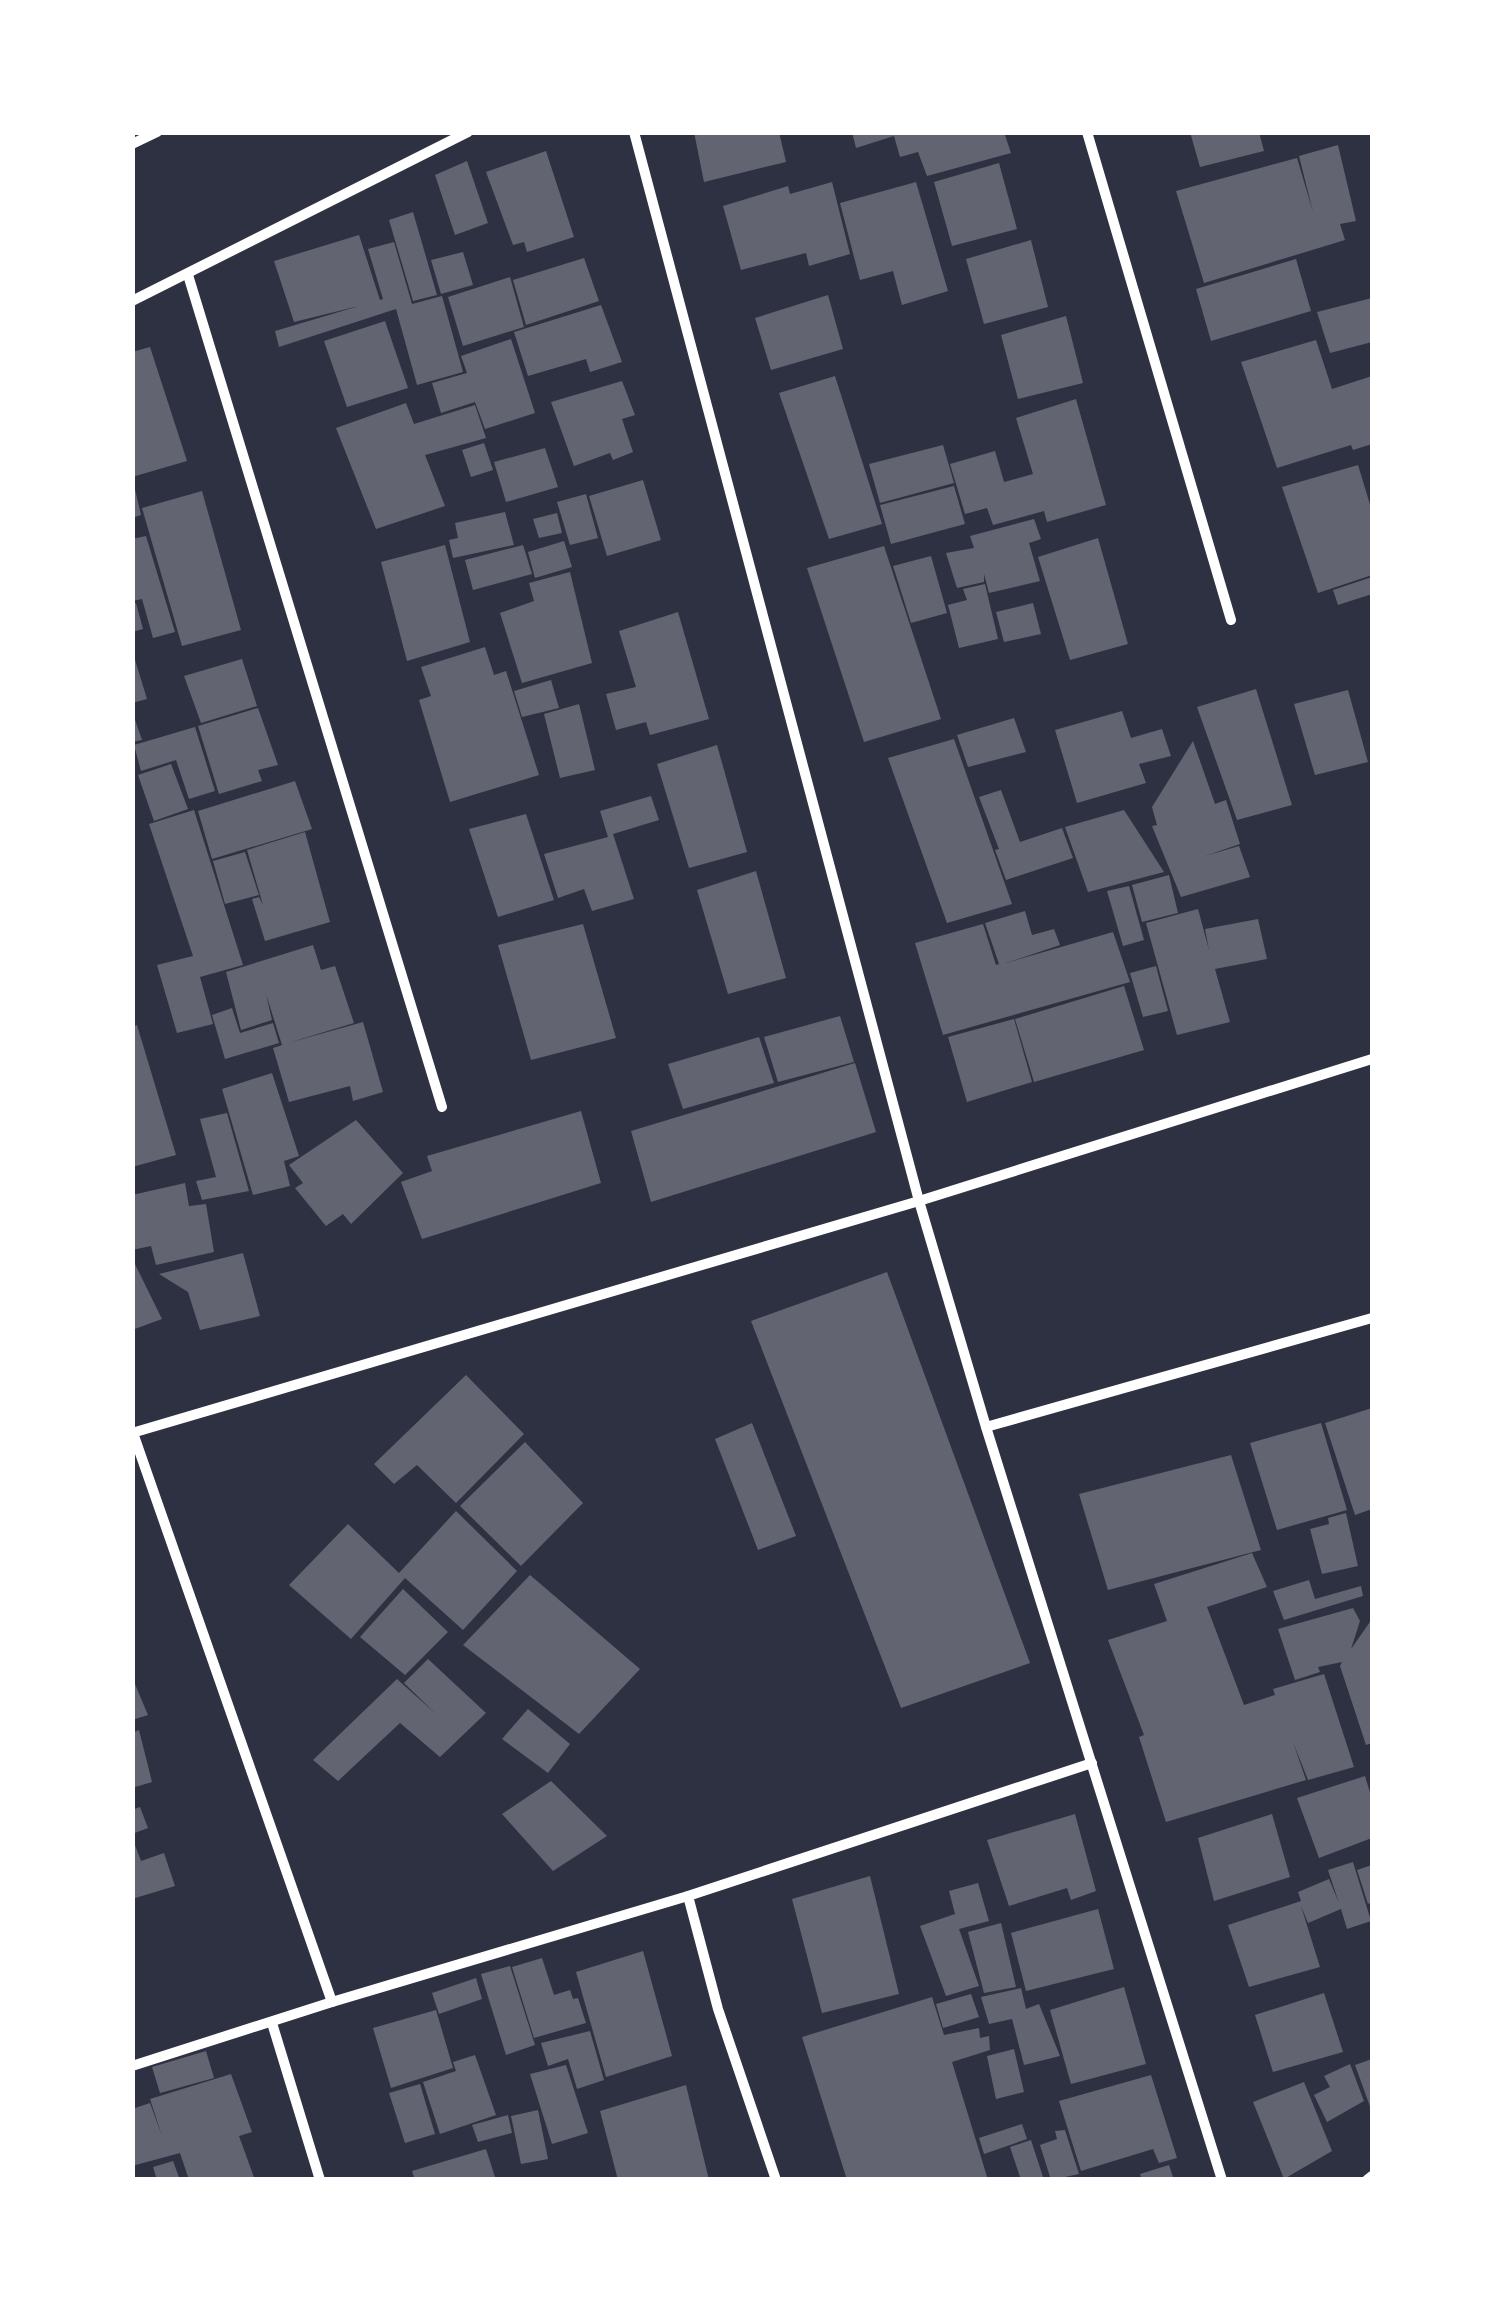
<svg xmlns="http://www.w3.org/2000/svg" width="1505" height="2312" viewBox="0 0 1505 2312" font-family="Rubik,sans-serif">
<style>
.building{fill:#626471}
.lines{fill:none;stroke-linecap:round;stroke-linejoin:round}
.minor{stroke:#fff;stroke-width:10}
</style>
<rect width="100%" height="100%" fill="#2d3142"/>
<!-- building -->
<g class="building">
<path d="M694,132h85l7,30 -82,20z"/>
<path d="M852,132h152l7,21 -84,23 -9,-24 -18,5 -6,-21 -38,12z"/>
<path d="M1190,132h69l5,19 -64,16z"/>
<path d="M1338,145l18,76 -16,3 5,16 -141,43 -28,-92 121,-33 16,54 -14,-56z"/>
<path d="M546,151l28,86 -47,15 -3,-10 -11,3 -27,-73z"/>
<path d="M467,161l21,62 -33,12 -20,-60z"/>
<path d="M999,163l18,66 -65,17 -18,-64z"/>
<path d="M832,182l18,72 -41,12 -3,-13 -65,17 -18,-64 65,-20 2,8z"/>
<path d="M916,182l32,109 -46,14 -9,-34 -33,9 -20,-77z"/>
<path d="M413,212l24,83 -24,6 -24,-81z"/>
<path d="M359,235l21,65 3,-1 -15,-50 26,-7 18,62 30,-8 21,76 -46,13 -21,-76 -117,38 -4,-16 84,-25 -65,16 -20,-61z"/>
<path d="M1031,240l17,67 -64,17 -18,-65z"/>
<path d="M463,252l10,33 -32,9 -10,-34z"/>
<path d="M584,258l15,43 -73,24 -13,-45z"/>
<path d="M1296,259l15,52 -100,30 -15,-52z"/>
<path d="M510,277l14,50 -61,19 -15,-49z"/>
<path d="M828,295l15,54 -72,21 -16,-52z"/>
<path d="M1372,298v44l-42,11 -13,-41z"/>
<path d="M601,305l21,57 -32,10 -4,-13 -58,17 -14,-44z"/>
<path d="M1066,316l17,67 -65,16 -17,-64z"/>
<path d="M385,321l23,67 -61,19 -23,-66z"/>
<path d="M511,339l24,74 -50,16 -10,-27 -34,11 -9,-30 35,-10 -6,-17z"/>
<path d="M1316,340l16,49 40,-13v68l-19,6 -2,-5 -74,23 -36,-106z"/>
<path d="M150,347l37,114 -55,16v-125z"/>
<path d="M835,376l47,148 -53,15 -50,-146z"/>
<path d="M622,381l13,34 -13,4 11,33 -20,8 -3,-7 -36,13 -23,-64z"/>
<path d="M1076,399l30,106 -59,17 -3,-11 -51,14 -6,-17 -22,6 -15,-50 45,-13 9,31 29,-8 -17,-56z"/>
<path d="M406,403l8,21 61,-19 11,33 -61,17 20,51 -69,23 -40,-101z"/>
<path d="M484,443l9,27 -22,7 -9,-27z"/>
<path d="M943,445l11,38 -74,20 -11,-39z"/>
<path d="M545,448l13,39 -52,15 -12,-40z"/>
<path d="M1358,465l14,46v64l-54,18 -36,-106z"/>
<path d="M643,480l18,60 -54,16 -18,-60z"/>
<path d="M134,485l7,30 -9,3v-32z"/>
<path d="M954,486l11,38 -74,20 -11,-39z"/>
<path d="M202,491l39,139 -59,16 -40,-138z"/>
<path d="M586,494l12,44 -28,7 -13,-43z"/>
<path d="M505,512l9,33 -61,13 -4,-18 9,-2 -3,-15z"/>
<path d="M557,513l5,20 -23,5 -6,-19z"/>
<path d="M1034,519l7,20 -12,4 11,38 -51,12 -5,-19v8l-27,6 -11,-35 28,-5 -4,-12z"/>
<path d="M146,536l29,96 -22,6 -11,-39 -10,2v-62z"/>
<path d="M1098,538l30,106 -58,16 -32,-103z"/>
<path d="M564,541l8,26 -37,11 -7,-26z"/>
<path d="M445,545l25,97 -63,19 -26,-99z"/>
<path d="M523,545l9,29 -59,16 -8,-30z"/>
<path d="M884,546l57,173 -77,23 -57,-174z"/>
<path d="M931,556l16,57 -36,10 -18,-57z"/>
<path d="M570,572l22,91 -70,20 -22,-70 34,-12 -5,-18z"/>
<path d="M1372,577v17l-34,11 -5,-15z"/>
<path d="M985,584l13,55 -39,9 -11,-43 19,-5 -4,-11z"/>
<path d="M136,603l7,26 -11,3v-28z"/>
<path d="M1033,603l8,31 -37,8 -8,-30z"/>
<path d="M678,612l31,107 -59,16 -4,-13 -30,8 -10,-36 30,-7 -17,-56z"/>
<path d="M485,647l9,28 12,-4 33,104 -89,27 -31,-102 12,-4 -10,-29z"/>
<path d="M132,650l15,49 -15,4z"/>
<path d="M242,659l15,47 -56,17 -17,-47z"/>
<path d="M551,680l8,28 -37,9 -8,-26z"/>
<path d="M1256,689l36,116 -55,15 -40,-113z"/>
<path d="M1348,690l20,72 -53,13 -21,-71z"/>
<path d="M579,704l16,66 -35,8 -16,-64z"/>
<path d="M258,708l20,57 -20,5 4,11 -43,13 -21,-68z"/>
<path d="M132,711l10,29 -10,2z"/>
<path d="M1122,711l9,27 31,-9 9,27 -32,8 7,19 -69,20 -22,-73z"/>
<path d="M1014,718l12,34 -58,15 -11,-32z"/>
<path d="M195,727l20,64 -26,8 -13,-39 -35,11 -7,-26z"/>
<path d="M954,739l58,165 -65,19 -59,-165z"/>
<path d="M1193,741l22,63 11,-4 14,44 -35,12 34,-10 11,31 -69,20 -29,-71 5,-1 -5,-18z"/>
<path d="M717,745l30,107 -58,16 -32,-104z"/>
<path d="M171,764l17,45 -34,12 -16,-46z"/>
<path d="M295,781l17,48 -100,30 -14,-48z"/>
<path d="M1001,790l19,52 42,-14 11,30 -67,22 -11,-30 4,-1 -20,-52z"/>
<path d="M651,796l8,24 -46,14 21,65 -42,12 -8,-22 -26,9 -14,-44 64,-17 -8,-26z"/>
<path d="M194,810l49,155 -43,12 13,47 -36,9 -20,-68 36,-9 -44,-132z"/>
<path d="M1124,810l40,62 -76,20 -23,-65z"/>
<path d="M526,814l28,86 -56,17 -29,-88z"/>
<path d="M305,832l25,90 -65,19 -13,-42 7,-2 4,8 -16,-55z"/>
<path d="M245,852l14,43 -34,9 -12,-43z"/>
<path d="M756,871l30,107 -58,16 -31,-104z"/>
<path d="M1169,875l9,38 -36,9 -10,-37z"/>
<path d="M1129,886l15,54 -21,6 -16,-55z"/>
<path d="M1198,909l11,41 -4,-21 53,-10 9,40 -52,10 15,53 -53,13 -31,-112z"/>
<path d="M1025,911l7,24 22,-6 6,16 -54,18 107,-31 17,50 -187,53 -28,-92 68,-19 13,41 3,-1 -14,-41z"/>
<path d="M583,924l33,114 -85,22 -33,-115z"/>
<path d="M313,945l8,25 14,-4 19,57 -66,20 75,-21 20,70 -30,9 -3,-15 -61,16 -16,-54 9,-3 -16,-51 6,26 -31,10 -15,-58z"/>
<path d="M1156,966l12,45 -25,6 -13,-44z"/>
<path d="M1124,986l20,64 -110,32 -19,-63z"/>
<path d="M232,1008l8,25 33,-10 6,20 -54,16 -13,-44z"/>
<path d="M840,1016l14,46 -76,20 -14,-45z"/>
<path d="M1014,1019l18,63 -65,20 -19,-65z"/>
<path d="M137,1025l39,130 -44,12v-140z"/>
<path d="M759,1037l15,46 -91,26 -15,-45z"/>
<path d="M855,1063l21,69 -225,70 -20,-71z"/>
<path d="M272,1073l27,83 -15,5 6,25 -37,9 -31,-106z"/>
<path d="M581,1111l20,72 -179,56 -21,-57 31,-11 -5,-15z"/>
<path d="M227,1113l22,78 -47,9 -6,-19 20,-4 -16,-58z"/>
<path d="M356,1120l47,53 -52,51 -8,-10 -17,12 -31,-38 8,-5 -14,-18z"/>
<path d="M185,1183l4,23 17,-2 8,48 -58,13 -5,-19 -19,4v-55z"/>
<path d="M243,1253l17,63 -60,14 -12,-38 -29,-18z"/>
<path d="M132,1258l30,61 -30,11z"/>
<path d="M887,1272l143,391 -129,45 -150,-387z"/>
<path d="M466,1375l58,59 -68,69 -39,-38 -23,19 -20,-20z"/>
<path d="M1372,1408v101l-17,6 -30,-92z"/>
<path d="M752,1423l44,113 -38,14 -43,-111z"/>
<path d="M1321,1423l26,87 -70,20 -27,-87z"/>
<path d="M525,1442l58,61 -62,63 -61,-60z"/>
<path d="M1231,1455l30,95 -153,40 -29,-96z"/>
<path d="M456,1511l61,60 -54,59 -58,-52 -54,61 -62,-54 59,-61 51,49z"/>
<path d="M1346,1513l12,53 -36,8 -12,-45 19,-5 -1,-6z"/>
<path d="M1252,1553l15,34 -60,20 37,98 31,-10 -2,-6 51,-15 30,93 -46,13 -15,-38 13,38 -140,42 -27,-85 5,-2 -36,-95 59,-19 -13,-37z"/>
<path d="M530,1575l110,94 -61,65 -116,-89z"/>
<path d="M1309,1580l6,19 46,-13 2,10 -79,24 -11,-29z"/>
<path d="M403,1589l45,43 -43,43 -45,-38z"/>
<path d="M1353,1608l7,13 -9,28 21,-30v124l-6,2 -26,-79 2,-4 -24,5 2,5 -25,8 -17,-51z"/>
<path d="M428,1659l58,54 -46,44 -40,-34 -62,58 -25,-21 84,-81 39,35 -32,-31z"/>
<path d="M132,1677l16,38 -16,5z"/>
<path d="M528,1709l42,35 -22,29 -46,-34z"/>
<path d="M139,1730l13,52 -20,6v-55z"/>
<path d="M1365,1776l7,23v39l-53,20 -22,-60z"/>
<path d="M551,1781l56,55 -54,35 -51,-57z"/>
<path d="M140,1807l8,21 -16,6v-24z"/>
<path d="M1075,1814l21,77 -25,9 -4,-12 -58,18 -22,-66z"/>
<path d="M1272,1814l18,63 -76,24 -16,-63z"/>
<path d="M132,1837l9,24 23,-8 11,33 -43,13z"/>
<path d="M1353,1862l18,59 -24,8 -6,-20 -33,14 -7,-17 19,61 -71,20 -21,-62 73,-24 -3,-9 31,-13 10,24 -11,-33z"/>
<path d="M1372,1865v37l-4,2 -11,-34z"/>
<path d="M870,1876l29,118 -77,19 -30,-114z"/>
<path d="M978,1883l11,38 -30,8 20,57 -33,10 -26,-70 35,-12 -6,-23z"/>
<path d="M1098,1909l16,60 -88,22 -15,-58z"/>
<path d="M1001,1923l15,64 -32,6 -16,-61z"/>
<path d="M643,1951l29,105 -66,21 -30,-105z"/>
<path d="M542,1958l12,37 16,-5 3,9 5,-1 8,25 -52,15 -22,-71z"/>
<path d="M510,1966l25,79 -29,10 -25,-81z"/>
<path d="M476,1978l6,21 -43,15 -7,-21z"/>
<path d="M1124,1987l22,77 -75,20 -21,-74z"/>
<path d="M1021,1988l5,21 13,-5 21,52 -36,9 -12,-46 -23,5 -8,-27z"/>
<path d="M1324,1993l19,59 -70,20 -18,-57z"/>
<path d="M971,1994l8,23 -36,11 -7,-24z"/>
<path d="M932,1997l12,38 35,-7 1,10 9,-2 1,14 -38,12 36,118h-141l-45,-143z"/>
<path d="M436,2010l17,58 -62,20 -18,-60z"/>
<path d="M590,2031l14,49 -27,9 -9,-30 -20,7 -7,-23z"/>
<path d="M1014,2049l10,43 -28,7 -9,-43z"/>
<path d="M206,2051l8,27 -54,15 -8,-26z"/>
<path d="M475,2055l21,60 -56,19 -17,-52 33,-11 -3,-9z"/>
<path d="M1372,2059v53l-17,-47z"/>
<path d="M1350,2064l14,37 -37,21 -13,-27 16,-8 -6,-11z"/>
<path d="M566,2065l22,68 -36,11 -22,-70z"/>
<path d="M231,2074l21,58 -13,4 16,44h-66l-9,-27 -48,13v-57l18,-6 12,33 -12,-37z"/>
<path d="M1151,2075l26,83 -18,5 -6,-14 -72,22 -22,-70z"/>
<path d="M1304,2082l28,69 -48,28 -31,-77z"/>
<path d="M420,2084l15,50 -30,9 -16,-50z"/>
<path d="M686,2085l23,95h-91l-18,-69z"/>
<path d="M538,2110l10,49 -27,5 -10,-48z"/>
<path d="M508,2115l4,18 -34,9 -6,-17z"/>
<path d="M1022,2124l5,15 -43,15 -5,-16z"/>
<path d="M1065,2130l14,44 -28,6 -11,-35 17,-6 -2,-8z"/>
<path d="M1031,2140l13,40h-23l-11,-33z"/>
<path d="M486,2149l10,31h-81l-3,-9z"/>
<path d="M173,2161l7,19h-23l-4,-13z"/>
<path d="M1169,2165l5,15h-32l-2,-6z"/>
</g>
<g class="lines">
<!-- minor -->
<g class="minor">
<path d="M634,132l285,1069 67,226 236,753"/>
<path d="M1087,132l144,488"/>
<path d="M132,144l25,-12"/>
<path d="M188,275l254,832"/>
<path d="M132,301l336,-169"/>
<path d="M986,1427l386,-109"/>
<path d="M132,1433l787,-232 453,-142"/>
<path d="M133,1433l199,569"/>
<path d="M688,1896l30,113 58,171"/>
<path d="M272,2023l48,157"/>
<path d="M132,2066l200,-64 356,-106 404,-133"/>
<path d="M1367,2180l5,-4"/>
</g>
</g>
<!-- border -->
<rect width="1505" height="2312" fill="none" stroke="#ffffff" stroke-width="270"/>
</svg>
